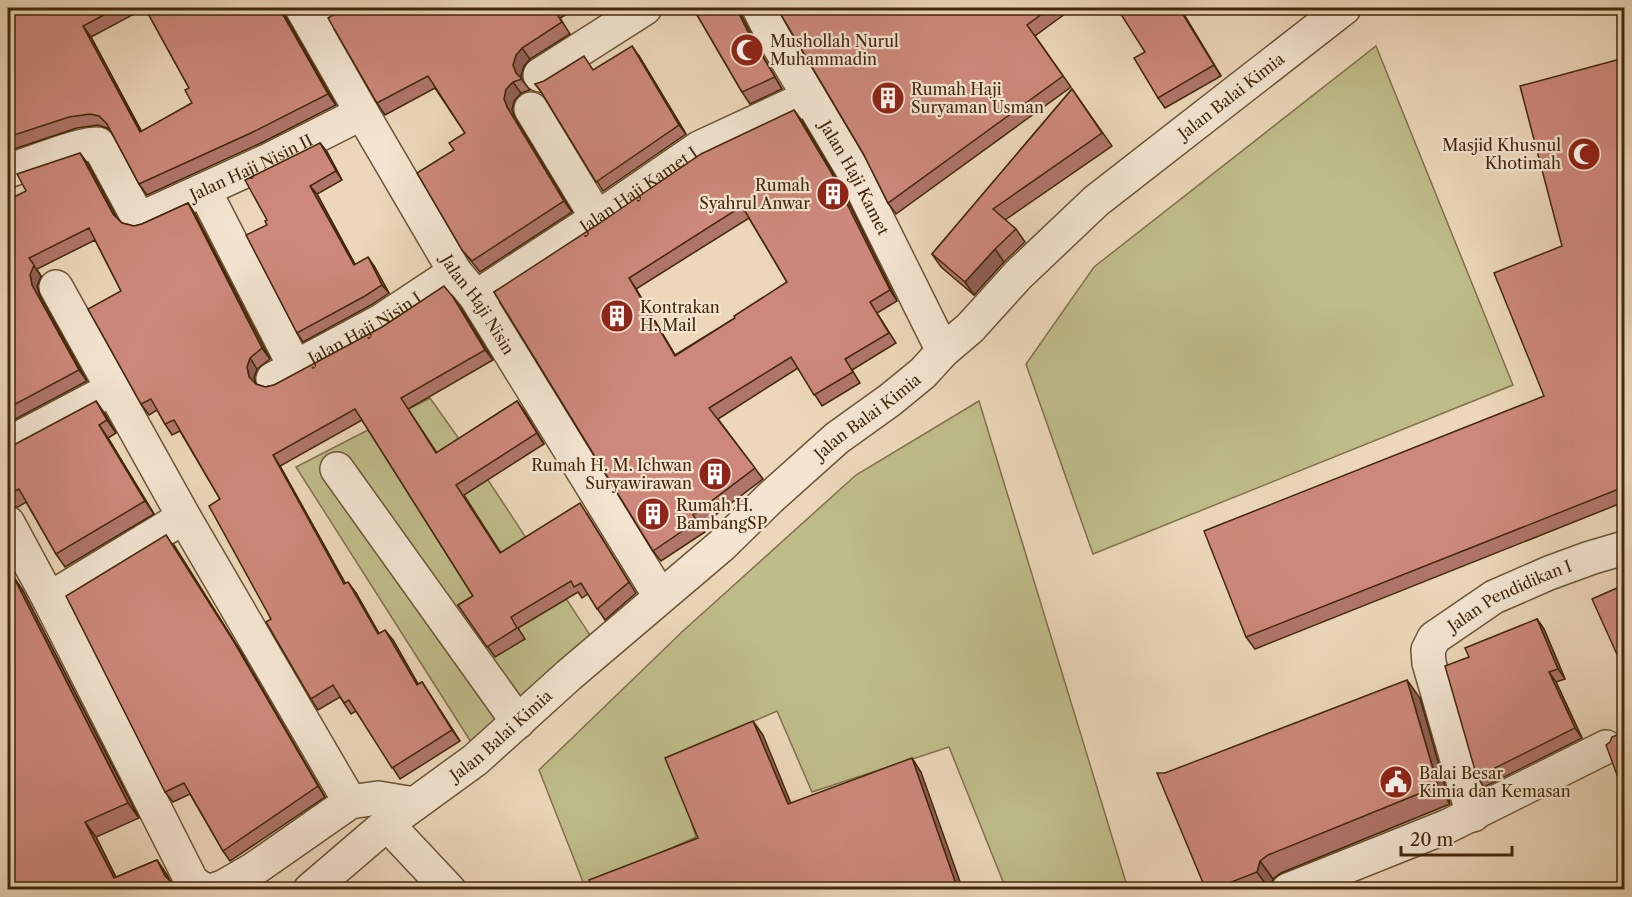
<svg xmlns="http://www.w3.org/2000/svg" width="1632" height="897" viewBox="0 0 1632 897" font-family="'Libre Caslon Text',serif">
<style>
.green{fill:#bfbc8a;stroke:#80724a;stroke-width:1.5}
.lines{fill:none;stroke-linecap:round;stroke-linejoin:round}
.minor-casing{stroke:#6c5435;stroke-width:36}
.minor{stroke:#f3e5d2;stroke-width:33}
.wall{fill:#b0756a;stroke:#422809;stroke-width:1.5;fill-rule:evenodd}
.shaded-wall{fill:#905f56;stroke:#422809;stroke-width:1.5}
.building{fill:#cd887b;stroke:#422809;stroke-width:1.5;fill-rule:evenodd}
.labels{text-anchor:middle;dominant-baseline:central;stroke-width:4.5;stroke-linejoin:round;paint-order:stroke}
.poi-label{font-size:16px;fill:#422809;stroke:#f3e5d2;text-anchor:start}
.street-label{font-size:16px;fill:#422809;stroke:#f3e5d2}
</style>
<rect width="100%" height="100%" fill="#ecd7ba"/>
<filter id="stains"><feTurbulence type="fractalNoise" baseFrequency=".00333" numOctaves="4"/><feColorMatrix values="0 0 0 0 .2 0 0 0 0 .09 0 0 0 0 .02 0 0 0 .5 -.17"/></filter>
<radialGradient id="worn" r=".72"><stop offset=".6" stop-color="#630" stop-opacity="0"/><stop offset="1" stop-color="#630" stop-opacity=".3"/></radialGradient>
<!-- green -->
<g class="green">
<path d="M1376,46l137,339 -420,169 -67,-190 68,-97z"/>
<path d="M430,398l58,82 104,158 -119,107 -177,-278z"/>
<path d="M979,401l149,488h-122l-57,-142 -137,45 -35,-81 -105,46 24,80 -111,50 -46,-117 145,-140 172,-155z"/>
</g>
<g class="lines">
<!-- minor casing -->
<g class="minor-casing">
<g id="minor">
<path id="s1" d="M302,8l60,105 93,159 21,25 184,299"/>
<path id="s2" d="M759,8l14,28 82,138 88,177"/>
<path d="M311,22l23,-14"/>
<path d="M540,75l105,-67"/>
<path d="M531,109l66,109"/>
<path id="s3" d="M8,171c15,-5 78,-30 90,-27l39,72 5,2 127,-58 93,-47"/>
<path d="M204,190l91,177"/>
<path d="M56,287l128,230 166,285"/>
<path id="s4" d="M476,297l121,-79 102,-70 110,-51"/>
<path id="s5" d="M273,379l108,-58 74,-49"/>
<path d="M8,444l104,-55"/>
<path d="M337,469l181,253"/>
<path d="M8,523l41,76 143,283 12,8"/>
<path d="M49,599l135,-82"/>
<path id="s6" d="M1473,815l-44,-152 -1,-13 6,-12 60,-41 55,-24 41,-15 34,-10"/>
<path d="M387,824l62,66"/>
<path d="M213,890l10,-3 31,-18 96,-67 28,-4 36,6"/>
<path id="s7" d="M310,890l77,-66 88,-64 94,-85 153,-130 48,-47 67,-60 53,-38 33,-27 20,-22 27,-23 48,-53 78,-74 248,-193"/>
<path d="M1288,890l160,-64 158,-79"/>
</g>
</g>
<!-- minor -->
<use href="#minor" class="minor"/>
</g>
<!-- wall -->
<g class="wall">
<path d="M8,8h275l3,9 50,88 -75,38 -114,52 -8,-11 -28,-53 -4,-3 -9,-3 -21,3 -69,23zM145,8l44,80 3,15 -50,29 -51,-95z"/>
<path d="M341,8h237l-18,10 10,16 -40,25 -6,7 -3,10 1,4 8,10 -9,3 -7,8 -2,9 3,8 57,94 -92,60 -18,-22 -8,-100 11,-17 -30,-45 -50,27 -8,-12 -41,-90z"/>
<path d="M693,8h48l1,8 15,30 25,43 -32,15 -8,-12z"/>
<path d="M777,8h296l-38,28 36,51 -175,127 -8,-11 -25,-50z"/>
<path d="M1180,8l41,68 -56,32 -7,-10 -13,-46z"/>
<path d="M639,56l47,78 -83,57 -58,-94 -10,-13 58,-14z"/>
<path d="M1624,58v444l-369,147 -9,-12 298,-241 18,-150z"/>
<path d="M1072,89l40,57 -107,74 11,9 9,13 -21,20 -30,33 -33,-28 -9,-13z"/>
<path d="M802,121l37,62 58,118 -20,12 19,30 -44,27 8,13 -38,23 -24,-38 -80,51 45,60 -62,47 4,6 -44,29 -8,-10 -159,-259zM749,218l38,64 -52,36 -60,37 -39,-66z"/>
<path d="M320,143l7,9 15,28 -25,14 38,70 19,2 15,27 -18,12 -68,37 -6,-9 -30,-108z"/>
<path d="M88,164l28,53 6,6 12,3 8,-2 46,-21 7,11 75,145 -13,10 -3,9 2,6 9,3 9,-2 187,-77 32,52 -85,49 29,44 80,-52 27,43 -80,51 37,58 86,-39 49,79 -31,27 -17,-26 -6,4 -4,-6 -60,36 7,11 -30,18 -37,-52 15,-9 -111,-176 -82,46 65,117 11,10 23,40 14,7 25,44 4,-2 38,59 -60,38 -44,-68 -5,3 -11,-17 -22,13 -7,-11 -40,-80 -51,-120 -40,-68 -8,4 -7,-11 -8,-14 -8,5 -8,-11 -20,-113 -26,-51 -58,29 4,7 -4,10 3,10 47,85 -79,42v-223z"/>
<path d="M105,414l11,19 -8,5 46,76 -89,53 -9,-13 -30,-52 -8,5 -10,-2v-57z"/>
<path d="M174,545l67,107 84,145 -95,64 -7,-10 -33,-57 -17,8 -8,-10z"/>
<path d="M13,576l10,15 116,227 -43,19 20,40 41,-17 10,15 4,8 -163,7z"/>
<path d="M1624,585v82l-5,-8z"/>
<path d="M1537,619l7,10 21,50 -9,3 26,56 -98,49 -7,-10 -8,-120z"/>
<path d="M1420,698l30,106 -169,69 -8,6 -3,11h-64l-41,-117z"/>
</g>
<!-- shaded-wall -->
<g class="shaded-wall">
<path d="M279,8h4l3,9 50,88 -8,-11z"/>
<path d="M736,8h5l1,8 15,30 25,43 -7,-12 -26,-43z"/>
<path d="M1179,8h1l41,68 -7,-11z"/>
<path d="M83,26l8,11 57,107 -8,-12z"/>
<path d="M632,46l7,10 47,78 -7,-9z"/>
<path d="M522,48l8,11 -6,7 -3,10 1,4 -6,-7 -3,-8 3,-10z"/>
<path d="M513,82l8,11 -7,8 -2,9 3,8 57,94 -8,-11 -57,-94 -3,-8 2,-10z"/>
<path d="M794,110l8,11 37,62 58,118 -7,-11z"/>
<path d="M320,143l7,9 15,28 -6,-9z"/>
<path d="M80,153l8,11 33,61 -8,-11z"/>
<path d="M310,186l7,8 43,80 -6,-9z"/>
<path d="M188,203l7,11 75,145 -8,-11z"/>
<path d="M995,249l9,13 -30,33 -9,-13z"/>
<path d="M368,257l6,9 15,27 -7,-8z"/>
<path d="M29,258l12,18 -4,10 3,10 47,85 -8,-11 -47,-85 -2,-10z"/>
<path d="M629,278l7,11 46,78 -7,-11z"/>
<path d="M453,297l8,11 32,52 -8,-10z"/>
<path d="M250,358l7,11 -3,9 3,10 -8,-11 -2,-10z"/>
<path d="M96,401l9,13 11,19 -9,-13z"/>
<path d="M517,401l8,11 19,32 -7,-11z"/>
<path d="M99,425l9,13 46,76 -9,-13z"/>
<path d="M273,455l7,11 72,129 -8,-11z"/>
<path d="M166,535l75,117 84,145 -7,-11z"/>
<path d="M13,576l10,15 116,227 -11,-15z"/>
<path d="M348,582l8,11 29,52 -7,-11z"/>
<path d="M1537,619l7,10 21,50 -7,-10z"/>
<path d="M385,630l8,10 32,56 -8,-11z"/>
<path d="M1549,672l7,10 26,56 -7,-10z"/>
<path d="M1407,680l13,18 30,106 -12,-18z"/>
<path d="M422,682l7,11 31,48 -8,-11z"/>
<path d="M753,721l10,14 34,83 -9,-14z"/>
<path d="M912,758l9,14 42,118h-5z"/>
<path d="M85,822l11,15 26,53 -8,-12z"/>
<path d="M157,860l10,15 8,15 -10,-14z"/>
<path d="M1260,861l13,18 -3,11 -13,-18z"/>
</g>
<!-- building -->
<g class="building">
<path d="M8,8h109l-34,18 57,106 52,-29 -7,-13 4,-2 -44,-80h134l49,86 -75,38 -114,52 -32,-60 -8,-8 -9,-2 -21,3 -61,20z"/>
<path d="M341,8h212l9,14 -40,26 -6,7 -3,10 3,8 6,6 -9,3 -7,7 -2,10 3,8 57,94 -92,60 -10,-11 -45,-77 37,-23 -5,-7 16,-10 -37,-57 -51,27 -49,-85 8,-5z"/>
<path d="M693,8h43l13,26 26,43 -33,15z"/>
<path d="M777,8h273l-23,17 36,51 -175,127 -25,-50z"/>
<path d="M1117,8h62l35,57 -56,33 -24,-40 11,-6z"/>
<path d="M632,46l47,79 -83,57 -56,-92 -5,-6 9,-3 40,-25 9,14z"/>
<path d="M1624,58v429l-378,150 -42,-106 340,-135 -50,-123 68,-27 -42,-160z"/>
<path d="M1072,89l30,44 -109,76 23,20 -21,20 -30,33 -33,-28z"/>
<path d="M794,110l37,62 59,118 -20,12 19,31 -44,26 8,13 -39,23 -23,-38 -82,51 46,60 -62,47 4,6 -44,30 -159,-259 106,-69 101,-69zM742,206l45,76 -53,34 1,2 -60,38 -46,-78z"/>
<path d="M320,143l16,28 -26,15 44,79 14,-8 14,28 -17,11 -68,37 -51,-98 21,-10 -2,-4 2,-1 -22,-40z"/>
<path d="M80,153l33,61 9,9 12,3 8,-2 46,-21 74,145 -12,10 -3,9 2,10 7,7 9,3 9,-2 108,-58 62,-41 9,11 32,53 -84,48 35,55 81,-52 20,32 -81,52 44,68 80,-50 49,79 -32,27 -16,-26 -7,4 -3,-6 -60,36 6,11 -30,19 -29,-42 15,-9 -118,-187 -82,46 71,129 4,-2 30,52 7,-4 32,55 5,-3 30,48 -60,38 -43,-68 -5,3 -11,-18 -22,14 -45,-77 5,-3 -62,-113 11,-7 -46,-79 -9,4 -14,-25 -10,5 -53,-95 33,-18 -32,-63 -60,30 5,7 -4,10 2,10 47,85 -71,38v-208l18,-9 -9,-17z"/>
<path d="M96,401l11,19 -8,5 46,76 -89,53 -37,-65 -10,5h-1v-46z"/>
<path d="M166,535l68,107 84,144 -95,65 -39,-68 -19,9 -99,-196z"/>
<path d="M13,576l115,227 -43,19 29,56 43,-18 8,16 6,6 10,8h-173v-311z"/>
<path d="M1624,585v71l-5,3 -27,-60z"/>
<path d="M1537,619l21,50 -9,3 26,56 -98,49 -32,-111 24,-9 -4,-9z"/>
<path d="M1407,680l31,106 -170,69 -8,6 -3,11 -46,18h-5l-49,-117h8z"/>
<path d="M753,721l35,83 124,-46 46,132h-366l-3,-10 109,-42 -33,-80z"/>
<path d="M1624,732v62l-18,-49 4,-3 2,-5z"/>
<path d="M1624,880v10h-32z"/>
<path d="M1562,886l1,4h-9z"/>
</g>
<!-- icons -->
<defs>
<g id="mosque-disc" transform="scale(1.725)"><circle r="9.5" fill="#8f2418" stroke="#f3e5d2"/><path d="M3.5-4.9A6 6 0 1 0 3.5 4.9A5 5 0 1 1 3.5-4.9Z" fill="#fff"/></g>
<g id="building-disc" transform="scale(1.725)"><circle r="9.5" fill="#8f2418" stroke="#f3e5d2"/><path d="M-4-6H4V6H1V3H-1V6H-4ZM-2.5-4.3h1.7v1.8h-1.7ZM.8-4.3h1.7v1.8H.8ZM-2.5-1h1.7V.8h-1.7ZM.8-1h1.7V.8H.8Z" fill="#fff"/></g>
<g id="civic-disc" transform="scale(1.725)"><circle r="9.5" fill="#8f2418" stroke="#f3e5d2"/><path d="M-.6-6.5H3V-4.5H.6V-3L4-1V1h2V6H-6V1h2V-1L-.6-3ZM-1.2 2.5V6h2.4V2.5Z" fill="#fff"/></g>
</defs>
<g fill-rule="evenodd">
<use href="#mosque-disc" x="747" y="50"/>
<use href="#building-disc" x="888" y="98"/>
<use href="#mosque-disc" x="1584" y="154"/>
<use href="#building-disc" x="833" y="194"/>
<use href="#building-disc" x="617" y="316"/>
<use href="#building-disc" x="715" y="474"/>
<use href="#building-disc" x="653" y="514"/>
<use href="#civic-disc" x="1396" y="782"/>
</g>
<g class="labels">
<!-- poi labels -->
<g class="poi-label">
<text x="770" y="41">Mushollah Nurul<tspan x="770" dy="18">Muhammadin</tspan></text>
<text x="911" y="89">Rumah Haji<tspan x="911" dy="18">Suryaman Usman</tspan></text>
<text x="1561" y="145" text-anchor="end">Masjid Khusnul<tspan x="1561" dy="18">Khotimah</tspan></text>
<text x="810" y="185" text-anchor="end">Rumah<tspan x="810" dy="18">Syahrul Anwar</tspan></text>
<text x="640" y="307">Kontrakan<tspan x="640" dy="18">H. Mail</tspan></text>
<text x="692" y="465" text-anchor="end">Rumah H. M. Ichwan<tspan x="692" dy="18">Suryawirawan</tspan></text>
<text x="676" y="505">Rumah H.<tspan x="676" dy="18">BambangSP</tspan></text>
<text x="1419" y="773">Balai Besar<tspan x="1419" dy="18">Kimia dan Kemasan</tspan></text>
</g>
<!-- street labels -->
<g class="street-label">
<text stroke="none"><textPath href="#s7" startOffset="1218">Jalan Balai Kimia</textPath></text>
<text stroke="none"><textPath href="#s3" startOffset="302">Jalan Haji Nisin II</textPath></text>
<text stroke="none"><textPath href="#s2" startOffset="195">Jalan Haji Kamet</textPath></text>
<text stroke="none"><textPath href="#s4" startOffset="195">Jalan Haji Kamet I</textPath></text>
<text stroke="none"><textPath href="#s1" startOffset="345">Jalan Haji Nisin</textPath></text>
<text stroke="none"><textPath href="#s5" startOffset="105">Jalan Haji Nisin I</textPath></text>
<text stroke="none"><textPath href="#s7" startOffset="732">Jalan Balai Kimia</textPath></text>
<text stroke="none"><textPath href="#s6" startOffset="272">Jalan Pendidikan I</textPath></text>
<text stroke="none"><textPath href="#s7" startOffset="246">Jalan Balai Kimia</textPath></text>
</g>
</g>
<!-- margin -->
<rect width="1632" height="897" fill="none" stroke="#ecd7ba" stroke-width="30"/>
<rect x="9" y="9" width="1614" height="879" fill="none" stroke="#422809" stroke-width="3"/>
<rect x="15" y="15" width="1602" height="867" fill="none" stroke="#422809" stroke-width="1.5"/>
<!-- scale -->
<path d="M1401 846v9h111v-9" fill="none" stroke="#422809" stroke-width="3"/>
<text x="1410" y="846" font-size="18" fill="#422809" stroke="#f3e5d2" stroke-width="4.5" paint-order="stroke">20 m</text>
<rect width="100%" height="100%" filter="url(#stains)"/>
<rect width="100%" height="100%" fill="url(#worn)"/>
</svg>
